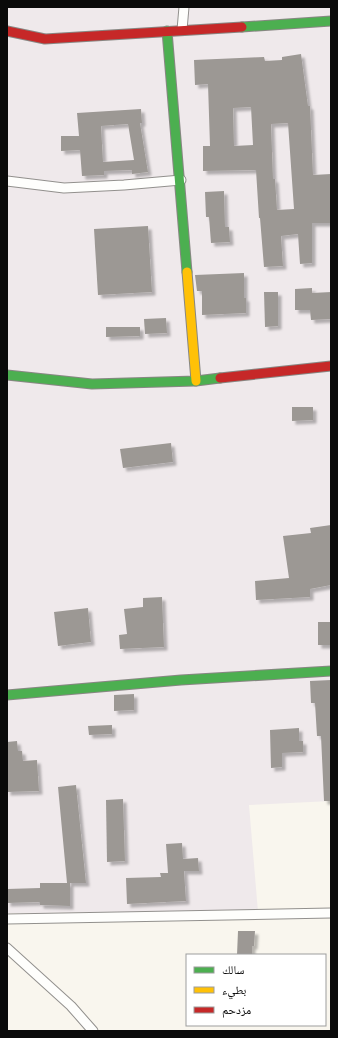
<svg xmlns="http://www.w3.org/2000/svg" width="338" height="1038" viewBox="0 0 338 1038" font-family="'Source Serif 4','Noto Naskh Arabic',serif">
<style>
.industrial{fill:#efe9eb}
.building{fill:#9c9894;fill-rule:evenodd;filter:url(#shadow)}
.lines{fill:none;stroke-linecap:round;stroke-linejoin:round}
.street-casing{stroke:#92908d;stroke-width:11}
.fast-casing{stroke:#888783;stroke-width:11}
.slow-casing{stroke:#888783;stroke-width:11}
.jam-casing{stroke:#888783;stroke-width:11}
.street{stroke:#fefefc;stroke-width:9}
.fast{stroke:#4caf50;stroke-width:9}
.slow{stroke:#ffc107;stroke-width:9}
.jam{stroke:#c62828;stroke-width:9}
</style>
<defs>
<filter id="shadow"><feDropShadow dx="3.5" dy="3.5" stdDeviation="1" flood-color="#0004"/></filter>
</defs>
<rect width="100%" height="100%" fill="#f9f6ee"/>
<!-- industrial -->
<path class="industrial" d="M7,7h324v794l-82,4 9,107 -251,1z"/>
<!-- building -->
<g class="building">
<path d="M301,54l7,52h2l3,69 18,-1v49h-19v40l-12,1 -2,-30 -17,2 2,30 -19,1 -4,-49h-1l-3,-48 -53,1v-25h7l-2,-62 -13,1 -1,-25 70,-3 1,4 17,-1v-3zM251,107l2,38 -19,1 -1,-38zM288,123l6,86 -17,1 -2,-31h-2l-2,-55z"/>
<path d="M141,109l1,14h-2l8,49 -16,2v-4l-28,1v4l-22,1 -2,-26 -19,1v-15h18l-2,-23zM128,124l6,36 -31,2 -2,-36z"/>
<path d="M224,191l1,36h4l1,15 -19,1 -2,-26h-3l-1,-25z"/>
<path d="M148,226l4,66 -54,3 -4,-66z"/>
<path d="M244,273v25h2v15l-44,2v-24h-5l-2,-16z"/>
<path d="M312,288v5l19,-1v27l-20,1 -1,-10h-15v-21z"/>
<path d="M264,292h14v34l-13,1z"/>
<path d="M166,318l1,15 -22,1 -1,-15z"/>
<path d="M106,327h34v9l-34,1z"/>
<path d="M292,407h21v13l-21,1z"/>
<path d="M171,443l2,19 -50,6 -3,-19z"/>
<path d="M331,525v60l-21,4v8l-54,3 -1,-19 34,-3 -6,-42 28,-3 -1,-5z"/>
<path d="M162,597l2,50 -44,2 -1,-14 8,-1 -3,-25 19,-2v-9z"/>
<path d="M88,608l3,34 -33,4 -4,-34z"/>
<rect x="318" y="622" width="13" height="23"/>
<path d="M331,680v121h-7l-3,-65h-4l-2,-33h-4l-1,-22z"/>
<path d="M134,694v16l-20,1v-16z"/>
<path d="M112,725v9l-23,1 -1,-9z"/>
<path d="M299,728v13h4v11l-21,1v14l-11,1 -1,-38z"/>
<path d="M17,741l1,10h4l1,10 14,-1 2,31 -32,1v-50z"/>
<path d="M76,785l10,98h-19l-9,-96z"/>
<path d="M123,799l2,62 -18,1 -1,-62z"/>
<path d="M182,843l1,16 15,-1 1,13h-15l2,30 -59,3 -1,-26 35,-1 -1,-4h8l-2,-29z"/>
<path d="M40,883h30v23l-30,-1v-3l-33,1v-14l33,-1z"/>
<path d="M238,931h17l-1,15h-2v9h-15z"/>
</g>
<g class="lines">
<!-- street casing -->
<g class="street-casing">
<g id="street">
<path d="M182,30l2,-23"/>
<path d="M7,181l57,7 60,-3 57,-5"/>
<path d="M7,919l324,-6"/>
<path d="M7,948l64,58 22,25"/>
</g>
</g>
<!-- fast casing -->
<g class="fast-casing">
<g id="fast">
<path d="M242,27l89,-6"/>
<path d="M167,31l20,241"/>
<path d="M7,375l85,9 104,-3 24,-3"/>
<path d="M7,695l174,-15 150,-9"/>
</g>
</g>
<!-- slow casing -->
<g class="slow-casing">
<path id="slow" d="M187,272l9,109"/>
</g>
<!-- jam casing -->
<g class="jam-casing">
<g id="jam">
<path d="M7,31l38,8 197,-12"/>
<path d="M220,378l111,-12"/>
</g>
</g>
<!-- street -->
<use href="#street" class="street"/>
<!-- fast -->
<use href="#fast" class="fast"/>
<!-- slow -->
<use href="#slow" class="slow"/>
<!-- jam -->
<use href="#jam" class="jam"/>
</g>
<!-- border -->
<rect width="338" height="1038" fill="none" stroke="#0a0a0a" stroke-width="16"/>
<!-- legend -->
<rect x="186" y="954" width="140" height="72" fill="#ffffff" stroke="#9d9d9d"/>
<rect x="194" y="967" width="20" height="6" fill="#4caf50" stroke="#9d9d9d"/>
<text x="222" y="974" font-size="12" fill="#0a0a0a">سالك</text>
<rect x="194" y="987" width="20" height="6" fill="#ffc107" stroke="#9d9d9d"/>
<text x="222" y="994" font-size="12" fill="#0a0a0a">بطيء</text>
<rect x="194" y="1007" width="20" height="6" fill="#c62828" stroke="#9d9d9d"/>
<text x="222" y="1014" font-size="12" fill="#0a0a0a">مزدحم</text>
</svg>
